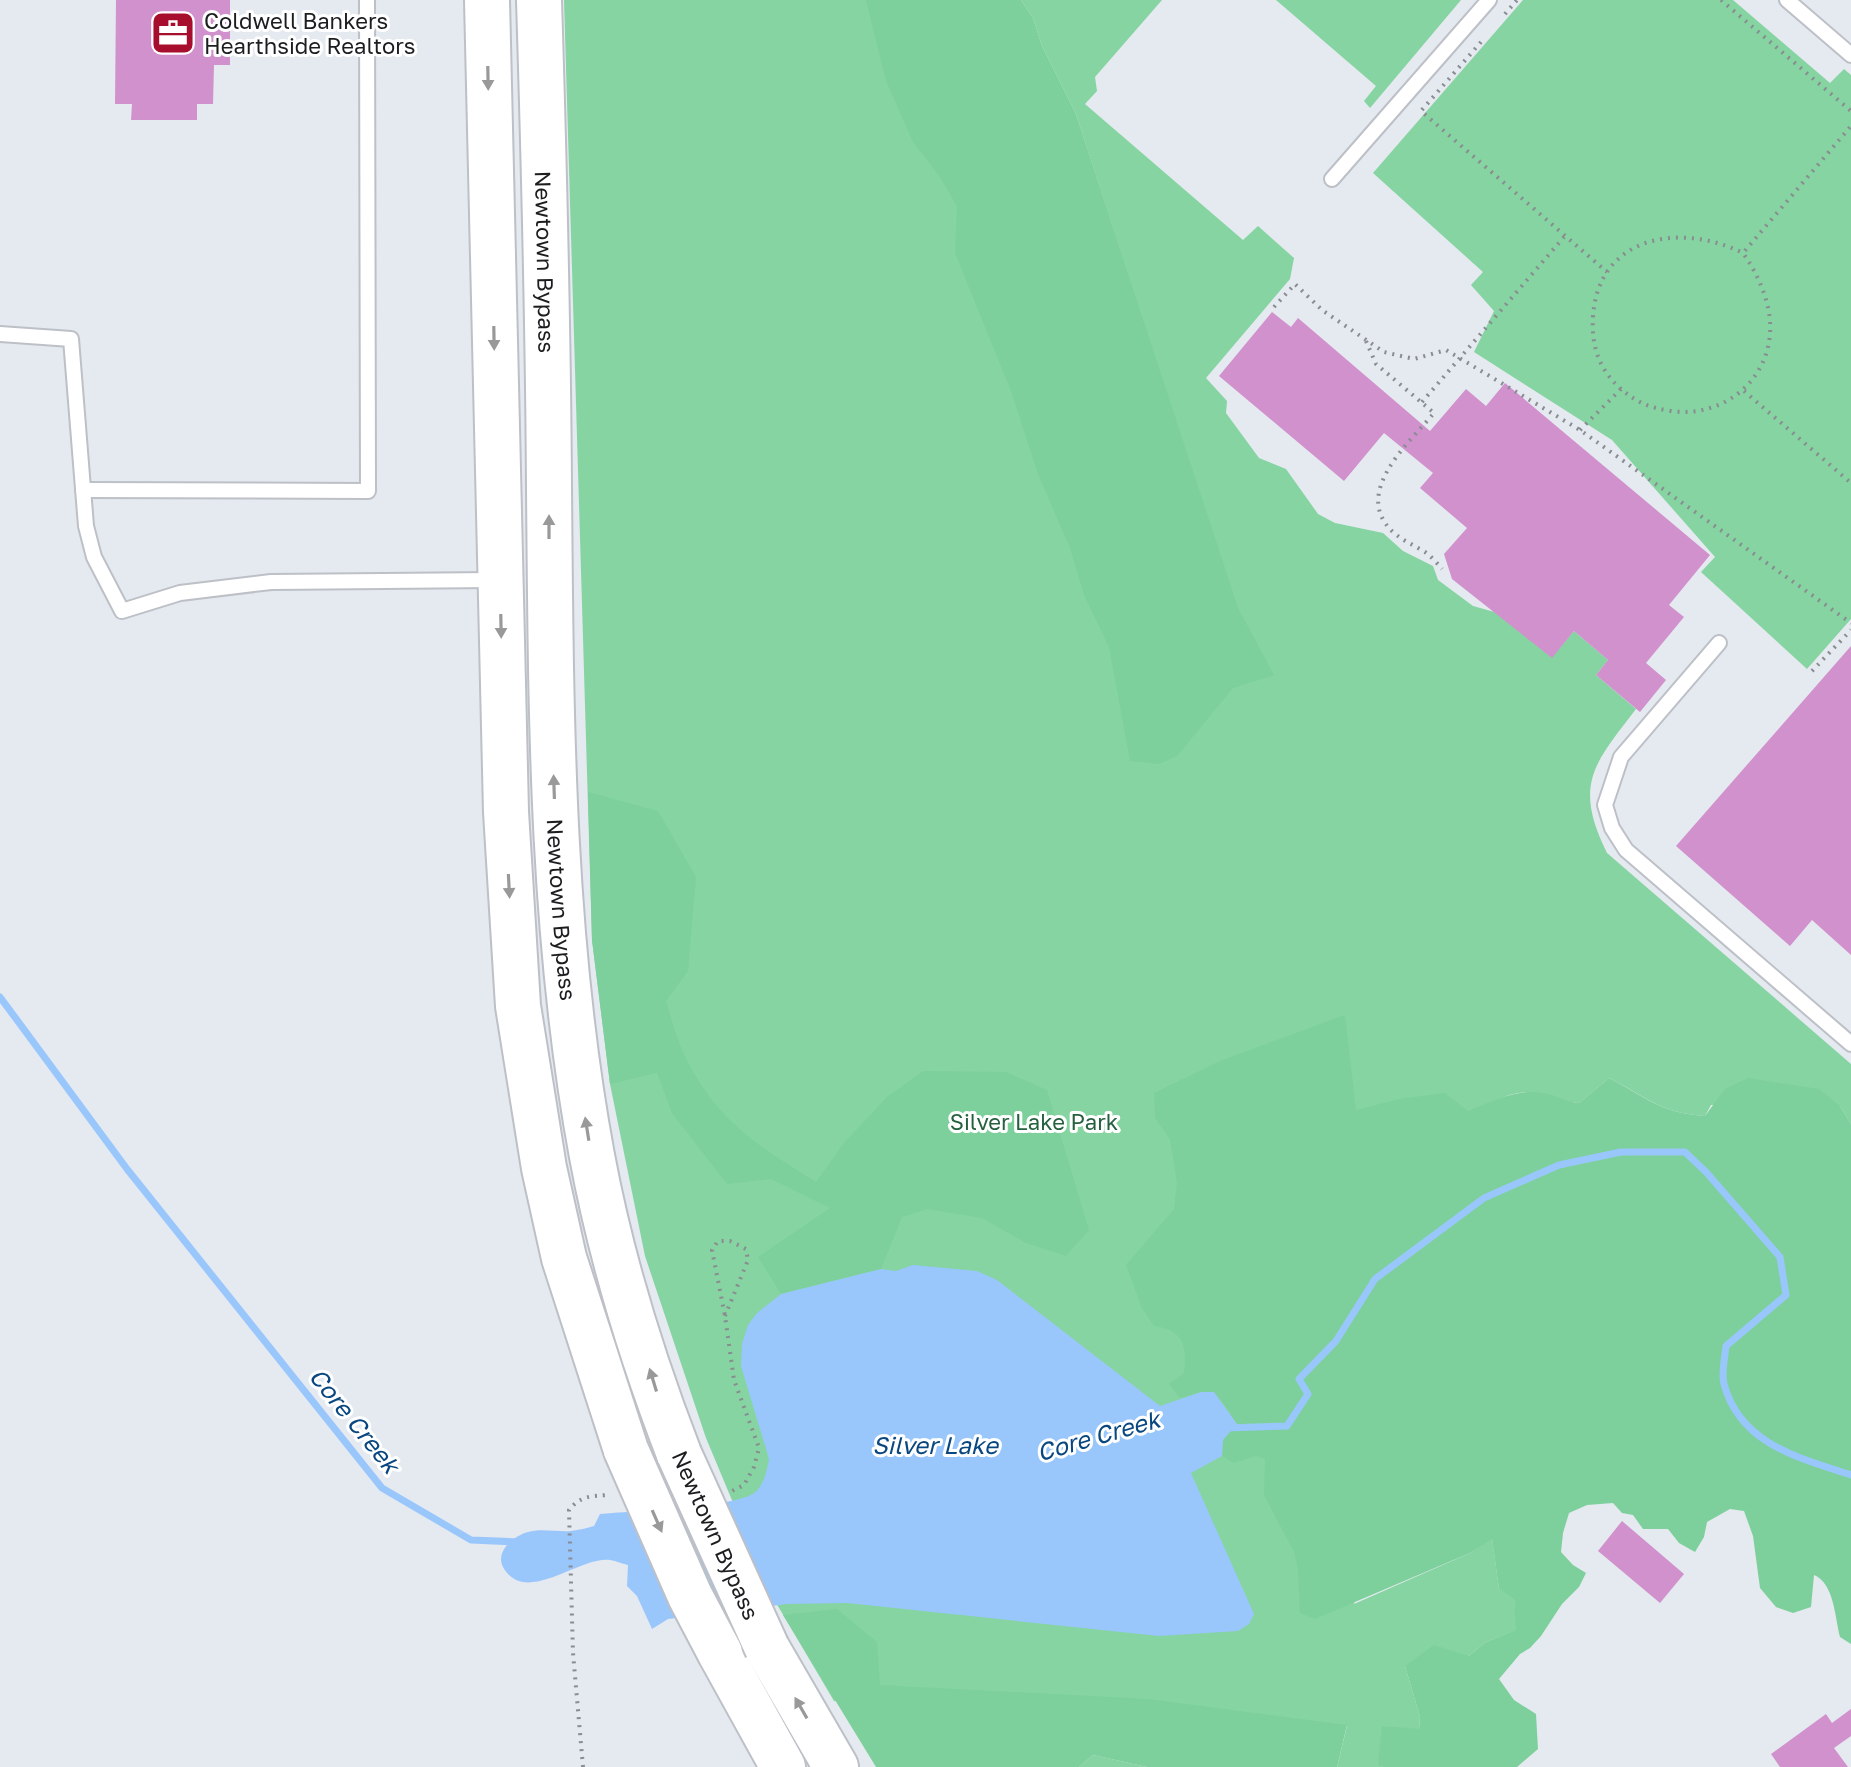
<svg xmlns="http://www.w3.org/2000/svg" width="1851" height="1767" viewBox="0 0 1851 1767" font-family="'Golos Text',sans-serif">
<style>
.green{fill:#85d4a1}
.forest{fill:#7dd09b}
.water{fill:#99c7fc}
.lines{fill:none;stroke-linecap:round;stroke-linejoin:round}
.stream{stroke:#99c7fc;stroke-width:7}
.building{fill:#d191cd}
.service-casing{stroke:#bdc0c7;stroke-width:18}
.trunk-casing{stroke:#bdc0c7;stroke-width:48}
.path{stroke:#898c90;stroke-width:4;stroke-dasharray:2 6;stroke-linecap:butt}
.service{stroke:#fff;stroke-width:14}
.trunk{stroke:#fff;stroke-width:44}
.trunk-bridge-casing{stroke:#bdc0c7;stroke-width:48;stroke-linecap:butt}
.trunk-bridge{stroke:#fff;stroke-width:44}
.oneway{fill:#99999a}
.labels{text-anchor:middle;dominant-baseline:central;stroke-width:6;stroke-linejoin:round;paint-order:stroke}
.poi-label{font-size:22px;fill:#1c1d1f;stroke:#fff;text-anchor:start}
.street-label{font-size:22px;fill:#1c1d1f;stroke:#fff}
.park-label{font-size:22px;fill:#25613e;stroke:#fff}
.water-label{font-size:24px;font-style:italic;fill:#094780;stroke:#fff}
</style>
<rect width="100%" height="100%" fill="#e5e9f0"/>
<!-- green -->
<g class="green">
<path d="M564,0h333l340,608 -161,-494 -34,-68 -9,-28 -12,-18h141l-67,77 2,14 -12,13 158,136 15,-14 36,32 -4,21 -84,99 21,23 -1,12 33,45 27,11 32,45 17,9 48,10 20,18 30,15 5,14 35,26 25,7 54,44 22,-26 34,29 -12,15 40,34c-42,55 -63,75 -29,144l244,211v60l-11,-18 -129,-1 -6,11c-45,-3 -58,-19 -96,-38l-30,25c-32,-2 -45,-20 -80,-4l-145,505 116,-51 22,-15 7,51 15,9 3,32 -33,13 -15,13 -64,10 15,51 -1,12 -41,35 5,3h-46l10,-41 -513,-25 -62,-105 -66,-158 -61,-182 -35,-172 -18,-144z"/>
<path d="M1276,0h185l-91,108 -6,-7 12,-15z"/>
<path d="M1523,0h210l97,83 14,-14 7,6v544l-44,50 -106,-97 14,-15 -103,-117 -138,-88 20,-41 -23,-26 12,-13 -110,-99z"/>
<path d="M1093,1755l54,12h-68z"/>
</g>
<!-- forest -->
<g class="forest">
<path d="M866,0h155l12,18 9,28 34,68 162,494 36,67 -41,13 -56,68 -18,8 -29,-3 -21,-114 -25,-52 -14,-47 -32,-74 -27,-83 -56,-138 2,-47 -19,-32 -25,-32 -27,-61z"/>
<path d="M588,792l70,19 38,66 -8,94 -22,30c5,17 10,36 18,53 30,64 73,92 132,128l28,-39 43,-46 36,-26 83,1 41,18 42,140 -23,26 -40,-13 -44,-25 -54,-9 -26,8 -21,52 -100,25 -23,-37 72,-49 -59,-29 -44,5 -55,-71 -15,-40 -47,11 -18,-144z"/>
<path d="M1345,1015l11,95 43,-11 46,-6 23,18c27,-11 51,-24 80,-17 12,3 18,8 31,9l30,-25c37,19 51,35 96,38l20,-27 23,-11 71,11 21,17 11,18v520l-11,-7c-5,-20 -6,-54 -26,-62l-3,32 -18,6 -17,-6 -16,-19 -7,-52 -9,-25 -14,-2 -23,13 -3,15 -9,15 -16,-9 -11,-14h-25l-10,-14 -11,-2 -9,-10 -26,2 -18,8 -6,20 -2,19 12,13 13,8 -7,14 -17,17 -21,32 -11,12 -10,6 -21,25 15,21 22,14 2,35 -21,18h-134l-5,-2 4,-39 37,3 1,-12 -15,-51 29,-21 35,11 15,-13 32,-13 -2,-31 -15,-10 -7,-50 -22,14 -155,66 -15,-6 -2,-45 -4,-16 -30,-57 1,-36 -10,-3 -21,7 -12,-7 1,-16 8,-27 -17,-21h-13l-21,6 -11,-14 15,-11c3,-27 0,-43 -30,-47l-12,-18 -16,-43 48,-56 3,-26 -7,-44 -15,-21 -1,-25 66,-32z"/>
<path d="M837,1609l40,33 3,43 268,14 199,26 -10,42h-190l-54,-12 -14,12h-203l-93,-152z"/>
</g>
<!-- water -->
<path class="water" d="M913,1265l64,6 20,9 163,126 41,-14h13l23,32 -14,16 -1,16 -31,17 63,141 -5,10 -11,7 -79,5 -312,-33 -60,1 -119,15 -16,10 -15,-33 -10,-10 1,-21c-5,-1 -12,-4 -18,-5 -31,-4 -85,47 -107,7 -8,-15 10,-31 25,-35 12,-4 30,0 43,-1 8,-1 16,-3 23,-5l6,-12c31,-3 132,-6 154,-21 10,-7 13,-23 15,-34l-28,-93 1,-22 6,-19 9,-12 24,-19 100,-25 15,2z"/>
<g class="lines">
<!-- stream -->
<g class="stream">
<path d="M0,997l127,172 255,319 89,52 48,2"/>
<path d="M1225,1428l62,-2 21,-32 -9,-15 37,-38 39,-62 109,-81 75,-33 62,-13h64l21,20 74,85 6,38 -60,51c-1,12 -5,27 -2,38 16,60 75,74 127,91"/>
</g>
</g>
<!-- building -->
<g class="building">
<path d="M116,0h114v65h-16l-1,39h-16v16h-66l1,-16h-17z"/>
<path d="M1272,312l19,15 7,-9 132,113 36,-42 20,17 19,-23 205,172 -41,50 15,12 -38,46 20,17 -26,32 -44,-37 12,-15 -34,-29 -22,27 -100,-79 -8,-25 23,-26 -47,-40 13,-15 -49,-40 -40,48 -125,-105z"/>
<path d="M1851,646v309l-39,-35 -22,26 -114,-100z"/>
<path d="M1622,1521l62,53 -24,29 -62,-52z"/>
<path d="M1851,1709v27l-17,12 14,19h-68l-9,-13 55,-40 6,9z"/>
</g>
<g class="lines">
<!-- service casing -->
<g class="service-casing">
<g id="service">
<path d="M1787,0l64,55"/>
<path d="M1332,179l157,-179"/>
<path d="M0,334l71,5 15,187 8,31 28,54 58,-18 91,-11 224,-2"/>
<path d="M83,490l285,1 -1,-491"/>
<path d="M1719,643l-98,114 -16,48 7,23 14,22 225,194"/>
</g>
</g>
<!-- trunk casing -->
<g class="trunk-casing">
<g id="trunk">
<path d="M487,0l19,812 12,194 26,162 20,90 62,192"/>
<path id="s1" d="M539,0c5,162 9,325 10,487 2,224 2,449 43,669 19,102 50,202 87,298"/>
<path d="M767,1648l69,119"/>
<path d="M720,1653l63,114"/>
</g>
</g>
<!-- path -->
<g class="path">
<path d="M1721,0l130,111"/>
<path d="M1505,14l12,-14"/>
<path d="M1481,42l-60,69 186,161"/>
<path d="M1274,307l21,-23 27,26 62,42 30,7 32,-9 134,80 271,193"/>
<path d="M1366,341l10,23 58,49c-25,30 -83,80 -41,119 10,9 21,13 32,20 6,4 12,11 17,17"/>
<path d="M1621,389c-22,-19 -30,-44 -28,-72 5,-82 88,-95 150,-64"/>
<path d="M1744,391l107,92"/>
<path d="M1422,402l142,-165"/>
<path d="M1580,430l41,-41c15,13 29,19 50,22 48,7 95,-26 99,-77 2,-29 -11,-58 -27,-81l108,-127"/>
<path d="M1812,671l39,-41"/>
<path d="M725,1316l23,-56 -2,-11 -16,-8h-12l-6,9 13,66 9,64 25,68 -5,19 -10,18 -12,6"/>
<path d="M583,1767l-10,-114 -4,-143c11,-14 22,-14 39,-15"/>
</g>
<!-- service -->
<use href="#service" class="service"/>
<!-- trunk -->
<use href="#trunk" class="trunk"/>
<!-- trunk-bridge casing -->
<g class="trunk-bridge-casing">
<g id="trunk-bridge">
<path d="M626,1450l64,146 30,57"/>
<path d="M679,1454l88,194"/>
</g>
</g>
<!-- trunk-bridge -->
<use href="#trunk-bridge" class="trunk-bridge"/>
</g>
<!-- one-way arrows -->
<defs><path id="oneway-solid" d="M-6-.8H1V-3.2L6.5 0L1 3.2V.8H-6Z" transform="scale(2)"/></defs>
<g class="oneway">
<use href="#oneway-solid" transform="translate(488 78) rotate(89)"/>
<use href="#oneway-solid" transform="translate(494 338) rotate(89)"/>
<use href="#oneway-solid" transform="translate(549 527) rotate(-90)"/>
<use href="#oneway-solid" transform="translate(501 626) rotate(89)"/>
<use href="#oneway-solid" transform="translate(554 787) rotate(-92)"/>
<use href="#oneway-solid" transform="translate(509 886) rotate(87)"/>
<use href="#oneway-solid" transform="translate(587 1129) rotate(-99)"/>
<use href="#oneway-solid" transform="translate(653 1380) rotate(-107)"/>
<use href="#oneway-solid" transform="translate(657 1521) rotate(66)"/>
<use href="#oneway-solid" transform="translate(801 1708) rotate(-120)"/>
</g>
<!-- icons -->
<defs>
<g id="office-square" transform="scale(2.3)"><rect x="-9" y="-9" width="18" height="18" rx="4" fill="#a70d2c" stroke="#fff"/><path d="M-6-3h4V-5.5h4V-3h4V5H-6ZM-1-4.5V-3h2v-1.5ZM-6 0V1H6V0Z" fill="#fff"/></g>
</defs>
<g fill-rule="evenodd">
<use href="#office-square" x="173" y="33"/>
</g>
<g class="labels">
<!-- poi labels -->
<g class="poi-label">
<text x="204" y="20">Coldwell Bankers<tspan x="204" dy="25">Hearthside Realtors</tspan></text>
</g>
<!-- street labels -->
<g class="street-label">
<text stroke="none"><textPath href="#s1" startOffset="262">Newtown Bypass</textPath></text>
<text stroke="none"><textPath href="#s1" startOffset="910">Newtown Bypass</textPath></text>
<text transform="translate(716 1535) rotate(66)">Newtown Bypass</text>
</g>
<!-- park labels -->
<g class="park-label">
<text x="1034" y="1121">Silver Lake Park</text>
</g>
<!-- water labels -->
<g class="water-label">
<text transform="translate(355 1420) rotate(51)">Core Creek</text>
<text transform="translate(1098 1435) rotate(-16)">Core Creek</text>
<text x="935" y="1444">Silver Lake</text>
</g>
</g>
</svg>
